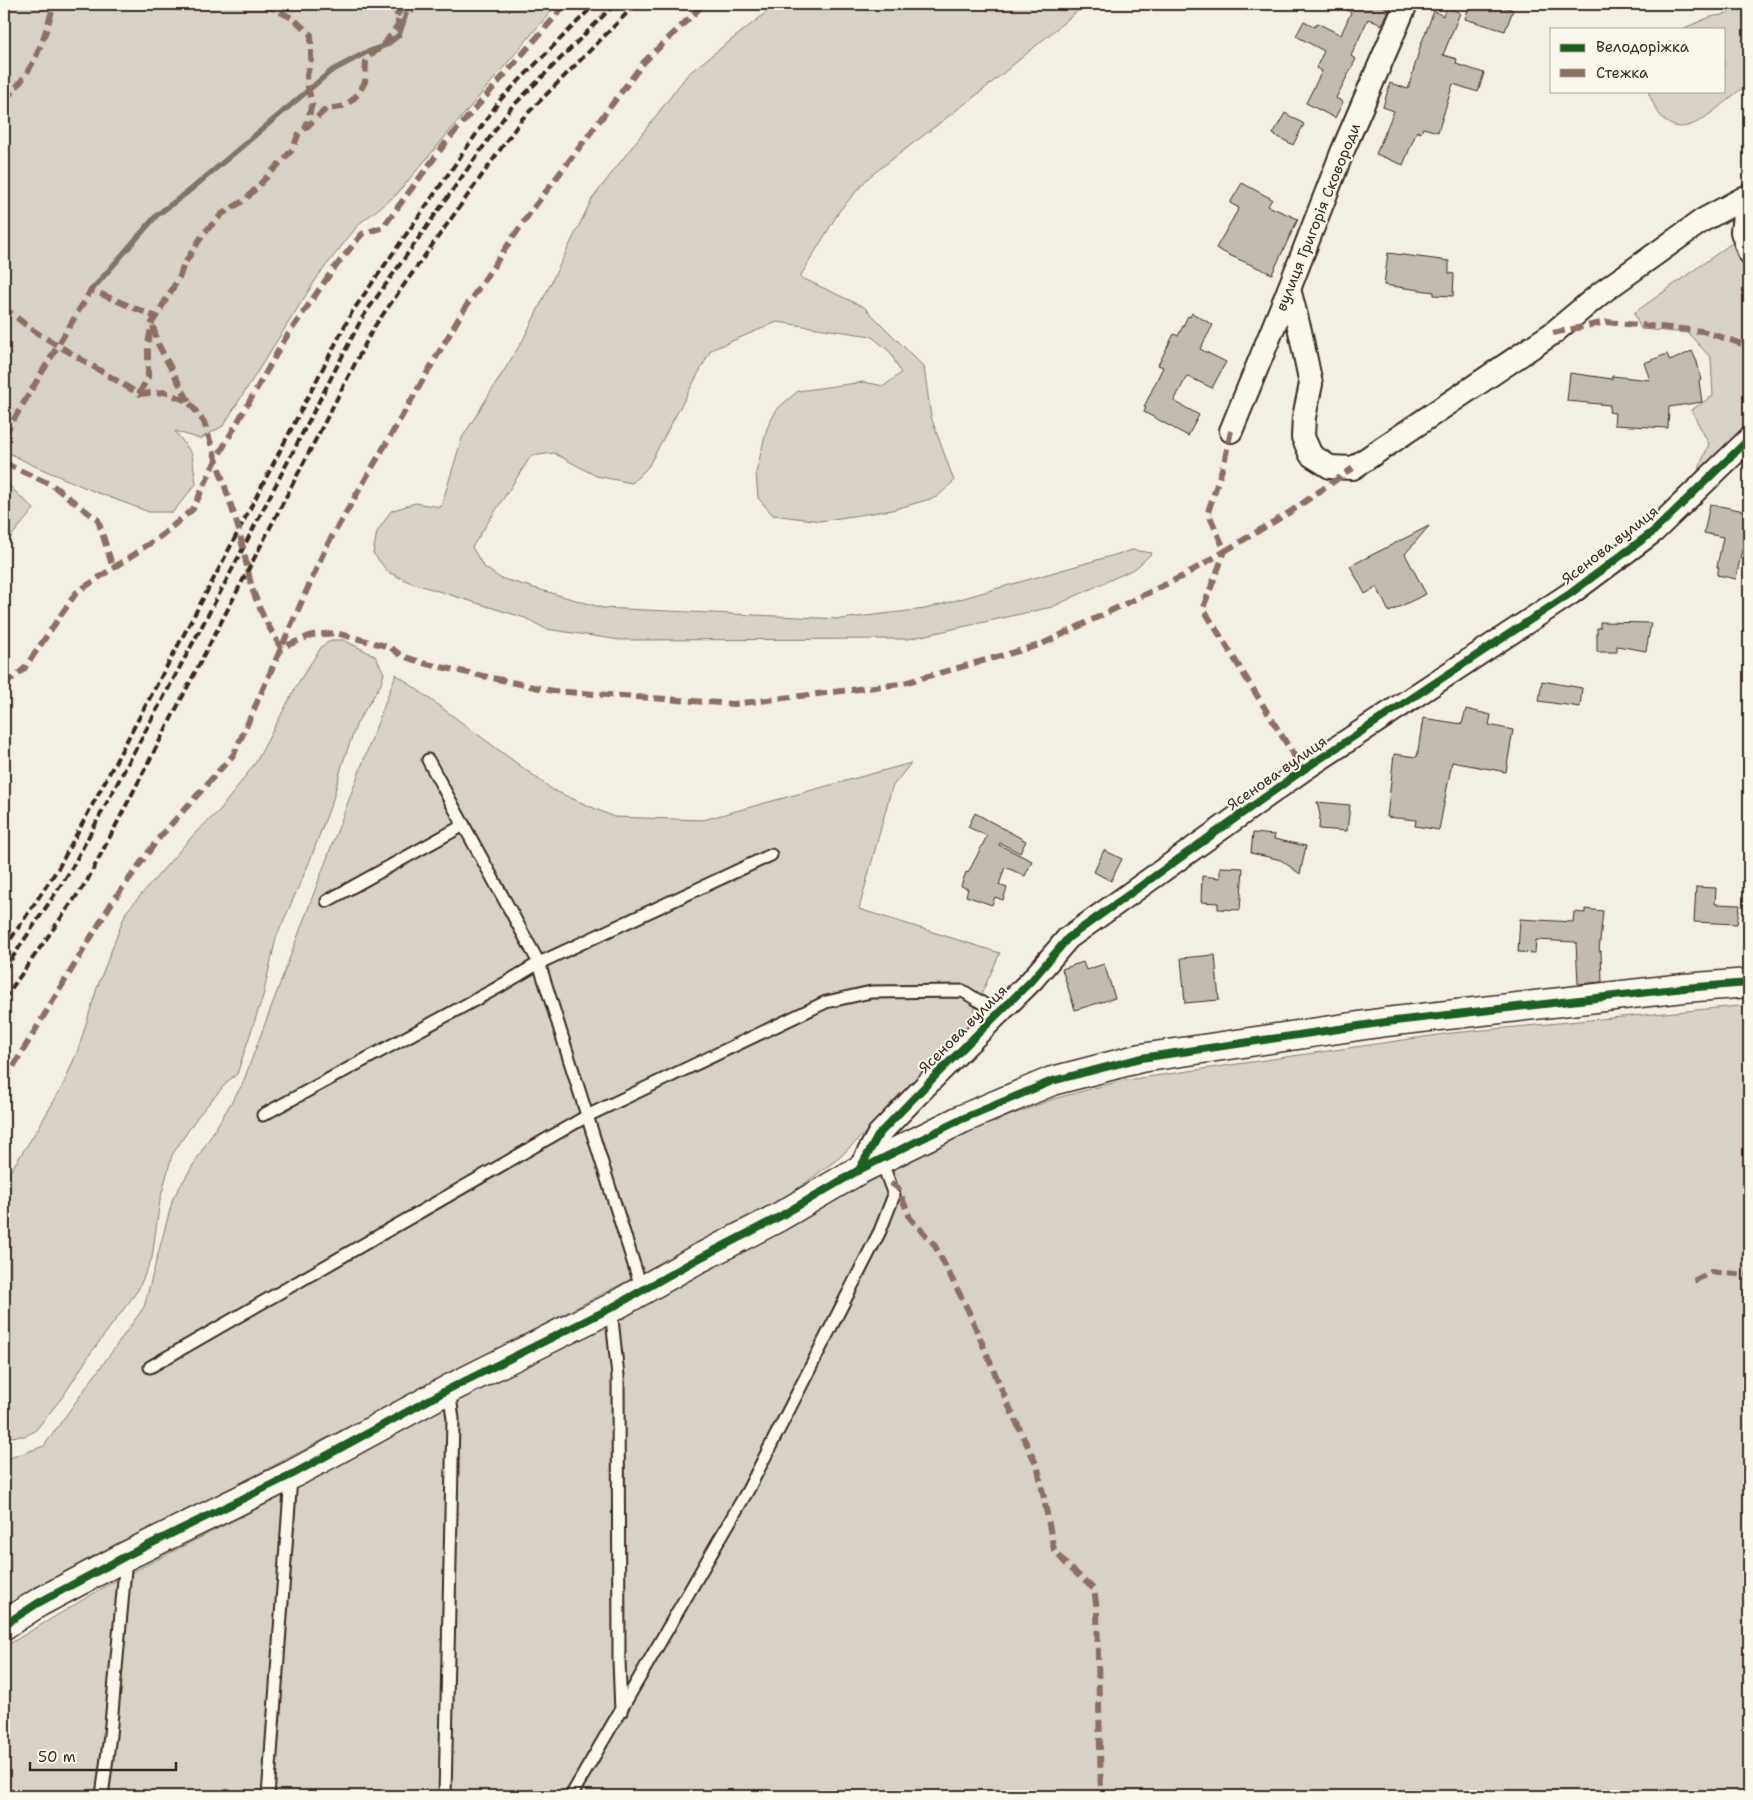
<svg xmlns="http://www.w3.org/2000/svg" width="1753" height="1800" viewBox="0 0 1753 1800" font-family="'Shantell Sans',sans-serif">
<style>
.green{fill:#d8d1c6;stroke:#8a7e72}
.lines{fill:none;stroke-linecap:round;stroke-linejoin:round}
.stream{stroke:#817468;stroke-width:5.5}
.building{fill:#c3bbb0;stroke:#3b2a1e}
.lane-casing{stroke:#3b2a1e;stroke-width:15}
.street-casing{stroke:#3b2a1e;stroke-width:26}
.secondary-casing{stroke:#3b2a1e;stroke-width:31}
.lane{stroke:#fbf7ec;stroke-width:11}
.street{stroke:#fbf7ec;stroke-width:22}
.secondary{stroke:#fbf7ec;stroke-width:28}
.rail{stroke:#3b2a1e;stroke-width:4;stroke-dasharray:8 4;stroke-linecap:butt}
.quiet{stroke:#8d6e63;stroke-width:6;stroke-dasharray:12 6;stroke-linecap:butt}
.cycleway-casing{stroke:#fbf7ec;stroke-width:11}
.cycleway{stroke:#1b5e20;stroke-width:8}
.labels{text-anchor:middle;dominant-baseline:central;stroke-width:4;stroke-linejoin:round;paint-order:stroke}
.street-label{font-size:15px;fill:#3b2a1e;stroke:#fbf7ec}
</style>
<rect width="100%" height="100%" fill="#f3efe4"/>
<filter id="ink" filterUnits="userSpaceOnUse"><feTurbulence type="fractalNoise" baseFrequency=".02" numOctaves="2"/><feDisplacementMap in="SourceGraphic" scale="10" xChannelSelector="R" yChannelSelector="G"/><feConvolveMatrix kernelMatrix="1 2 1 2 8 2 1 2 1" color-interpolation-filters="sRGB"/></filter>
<g filter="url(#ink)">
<!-- green -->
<g class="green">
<path d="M4,4h408l1,10v-10h144l-161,191 -37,29 -41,52 -95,150 -23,13 -25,-8 17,23 4,30 -23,28h-24l-56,-21 -63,-27 -26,-14z"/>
<path d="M777,4h309l-103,86 -114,87 -29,33 -40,67 64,30 60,60 7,50 23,64 -17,16 -45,13 -72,11 -47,-6 -15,-17 -2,-25 11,-45 10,-19 21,-18 66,-9 20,4 17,-13 -11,-21 -19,-16 -94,-14 -66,28 -63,117 -16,16 -36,-7 -42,-23 -23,3 -59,91 11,19 17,12 103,30 238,11 84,-10 207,-59 20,3 -16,15 -84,39 -144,32 -288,1 -74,-11 -21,-11 -116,-36 -21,-10 -15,-19 4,-21 14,-21 24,-8 26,4 21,-69 61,-98 69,-141 96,-125z"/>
<path d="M1733,4h16v80c-37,23 -75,80 -101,7h76v-62h-42l28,-12 12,-2 11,-5z"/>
<path d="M1732,243l17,35v154l-59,57 19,-45 -18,-34 22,-14 -2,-38 -23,-25 -47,-4 -7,-16z"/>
<path d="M4,481l30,28 -30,36z"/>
<path d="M332,640h12l31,16 9,17 -3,11 -24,39 -15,42 -9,34 -24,64 -33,75 -13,58 -26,78 -9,7 -30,35 -26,39 -12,45 -8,58 -14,32 -48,64 -26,41 -29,36 -10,5 -21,1v-256l35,-54 25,-44 14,-33 19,-62 29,-76 70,-80 24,-22 36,-48 42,-79 24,-37z"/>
<path d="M396,674l157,116 61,27 89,3 208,-57 -19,24 -33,122 141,44 -40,88 -121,117 -57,42 -752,393 -26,20v-153l40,-14 100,-139 29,-109 69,-113z"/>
<path d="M1749,1005v791h-1745v-149l107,-64 165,-84 168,-92 161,-80 286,-159 14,-12 148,-57 67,-18 332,-48z"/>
</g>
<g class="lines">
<!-- stream -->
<path class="stream" d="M89,293l68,-78 31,-23 143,-121 34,-18 21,-8 13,-10 7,-21"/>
</g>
<!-- building -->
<g class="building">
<path d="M1333,4h53l-2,3 5,3 -7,15 -14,-6 -17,37 5,3 -20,39 7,4 -8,16 -29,-15 16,-32 -6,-3 8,-17 -28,-15 8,-15 11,6 2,-4 24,12 10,-23z"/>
<path d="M1470,4h27l16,6 -8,21 -40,-12z"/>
<path d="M1447,7l13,6 -17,42 14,4 -1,5 28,9 -6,19 -25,-8 -15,48 -15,-4 -2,5 -4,-2 -14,34 -27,-11 18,-43 -11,-4 7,-24 18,6 13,-45 13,-33 9,5z"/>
<path d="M1285,113l19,11 -11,21 -20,-11z"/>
<path d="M1242,183l30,16 -4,7 30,13 -26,55 -43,-19 -13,-7 23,-40 -9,-5z"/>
<path d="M1388,253l61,8v12l5,1 -1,22 -19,-1v-3l-50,-7z"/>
<path d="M1192,313l21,12 -13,24 26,13 -14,26 -25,-12 -13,25 25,14 -11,21 -44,-24 2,-4 -2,-1 19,-40 -5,-2 16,-31 4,2 10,-20 2,1z"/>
<path d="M1692,351l5,11 4,18 -2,1 3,21 -33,5 -1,21 -54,-3 1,-12 -6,-1 1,-7 -43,-4 3,-28 42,6v-3l38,4 -6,-17 23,-9 3,7z"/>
<path d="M1710,504l39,8v29l-5,-2 -8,40 -19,-4 2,-7 -2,-1 6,-30 -19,-4z"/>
<path d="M1429,526l-24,28 21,40 -37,18 -12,-25 -12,7 -15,-28z"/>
<path d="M1600,622l51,1 -5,28 -29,-5v6h-20v-24h3z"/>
<path d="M1542,681l40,7 -2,19 -41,-6z"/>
<path d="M1466,709l25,6 -2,10 24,5 -7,42 -54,-10 -13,68 -24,-4 1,-6 -29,-3 7,-63 23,3 6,-39 39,6z"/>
<path d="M1317,802l33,3 -3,26 -28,-2 1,-14z"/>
<path d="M975,813l51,28 -6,12 -20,-10 -1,2 33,16 -7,15 -20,-9 -6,18 8,3 -4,12 -8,-3 -3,8 -26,-9 2,-7 -7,-3 5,-14 2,1 19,-37 -19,-9z"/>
<path d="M1253,833l22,2 -1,4 32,7 -6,28 -19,-14 -30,-7z"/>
<path d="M1104,850l18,9 -11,22 -17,-9z"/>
<path d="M1220,867l23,1 -3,42 -22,-1v-6l-17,-1 1,-26 18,2z"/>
<path d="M1696,887l20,1 -1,16 25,1 -3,19 -43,-2z"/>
<path d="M1585,909l18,2 -4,40h2l1,31 -24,2 -2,-42 -40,-2 -1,13 -17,-1 2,-33 53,3 1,-10 11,1z"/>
<path d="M1215,955l4,45 -34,3 -4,-45z"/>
<path d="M1083,962l3,8 18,-6 11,34 -40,12 -13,-41z"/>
</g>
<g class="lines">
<!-- lane casing -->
<g class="lane-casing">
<g id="lane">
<path d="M428,760l111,203 103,327"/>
<path d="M327,901l137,-76"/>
<path d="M263,1115l234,-127 42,-25 232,-108"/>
<path d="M611,1309l7,67 1,284 2,52"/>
<path d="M150,1367l437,-251 239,-114 45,-10 92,-1 35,22"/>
<path d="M102,1796l8,-61 16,-177"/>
<path d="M268,1796l23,-319"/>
<path d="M445,1796l8,-377 -4,-30"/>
<path d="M571,1796l177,-306 132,-259 14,-36 -13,-35"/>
</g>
</g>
<!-- street casing -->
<g class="street-casing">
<g id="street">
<path d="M1746,197l-4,35 7,20"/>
<path d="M1289,289l11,42 11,53 -7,33 -1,20 8,18 19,12 23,1 200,-135 48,-40 102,-73 43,-23"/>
<path d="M1231,431l58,-142 54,-139 63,-146"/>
<path d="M859,1170l20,-36 61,-63 92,-91 36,-42 235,-168 268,-177 83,-62 95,-92"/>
</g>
</g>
<!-- secondary casing -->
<g class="secondary-casing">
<path id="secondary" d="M4,1625l34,-22 88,-47 165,-81 158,-86 162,-81 83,-47 85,-44 80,-47 103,-51 90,-38 89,-23 245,-36 298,-34 65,-5"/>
</g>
<!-- lane -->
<use href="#lane" class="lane"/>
<!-- street -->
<use href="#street" class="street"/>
<!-- secondary -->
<use href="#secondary" class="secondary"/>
<!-- rail -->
<g class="rail">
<path d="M4,949l55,-82 153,-285 140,-270 148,-212 95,-96"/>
<path d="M4,970l65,-97 154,-286 139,-269 148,-209 105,-105"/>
<path d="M4,999l83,-118 287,-554 148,-208 114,-115"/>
</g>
<!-- quiet -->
<g class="quiet">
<path d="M264,4l30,15 17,16v25l-4,15 1,12 4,17 -6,23"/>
<path d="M379,4l19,10 6,-10"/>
<path d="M4,100c30,-28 39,-58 50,-96"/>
<path d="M4,306v2l30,23 105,63 26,-2 24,10 15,20 35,108 13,59 12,29 17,30 31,-13 24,-2 54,14 12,9 25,8 126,27 181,13 166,-20 140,-39 143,-69 42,-25 -22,57 100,162"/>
<path d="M153,326l5,18 31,58"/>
<path d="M1553,333l53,-11 96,9 47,15"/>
<path d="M139,394l9,-17v-33l4,-21 28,-47 3,-10 21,-33 18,-19 23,-14 48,-51 5,-14 28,-26 15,-2 10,-6 7,-7 7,-12 1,-21 3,-5 13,-9 16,-22v-21"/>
<path d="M1231,431l-7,32 -16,49 17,39 65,-39 63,-44"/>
<path d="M4,436l87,-146 65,27"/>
<path d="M4,463l48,22 46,35 15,48"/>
<path d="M4,685l20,-16 52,-76 86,-58 31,-26 24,-51 68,-119 47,-68 30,-37 21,-7 64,-86 119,-137"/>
<path d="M4,1082l107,-178 47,-65 76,-85 92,-207 137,-236 66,-97 115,-152 60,-58"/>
<path d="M891,1183l7,5 12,30 24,26 35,68 38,90 31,66 16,82 13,15 27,24 3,21 4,186"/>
<path d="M1694,1281l17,-9 38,3"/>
</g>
<!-- cycleway casing -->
<g class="cycleway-casing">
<g id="cycleway">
<path d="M859,1170l20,-36 61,-63 92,-91 36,-42 235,-168 268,-177 83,-62 95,-92"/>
<path d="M4,1625l34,-22 88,-47 165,-81 158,-86 162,-81 83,-47 85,-44 80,-47 103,-51 90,-38 89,-23 245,-36 298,-34 65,-5"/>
</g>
</g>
<!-- cycleway -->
<use href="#cycleway" class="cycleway"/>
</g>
</g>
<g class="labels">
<!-- street labels -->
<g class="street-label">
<text transform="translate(1318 217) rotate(-68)">вулиця Григорія Сковороди</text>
<text transform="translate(1610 545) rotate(-38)">Ясенова вулиця</text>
<text transform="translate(1277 773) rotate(-35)">Ясенова вулиця</text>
<text transform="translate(963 1029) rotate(-45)">Ясенова вулиця</text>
</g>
</g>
<!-- margin -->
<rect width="1753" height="1800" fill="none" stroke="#fbf7ec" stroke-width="20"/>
<rect x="10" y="10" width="1733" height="1780" fill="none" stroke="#3b2a1e" stroke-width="2" filter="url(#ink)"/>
<!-- legend -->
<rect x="1550" y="28" width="175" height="65" fill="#fbf7ec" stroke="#aea59a"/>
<rect x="1560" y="44" width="25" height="8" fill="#1b5e20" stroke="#aea59a"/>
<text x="1596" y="52" font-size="15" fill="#3b2a1e">Велодоріжка</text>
<rect x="1560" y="69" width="25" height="8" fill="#8d6e63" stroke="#aea59a"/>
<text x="1596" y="78" font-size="15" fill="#3b2a1e">Стежка</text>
<!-- scale -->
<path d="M30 1762v8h146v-8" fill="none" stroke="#3b2a1e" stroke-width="2.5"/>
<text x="38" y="1762" font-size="15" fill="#3b2a1e" stroke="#fbf7ec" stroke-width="4" paint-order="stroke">50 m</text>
</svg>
